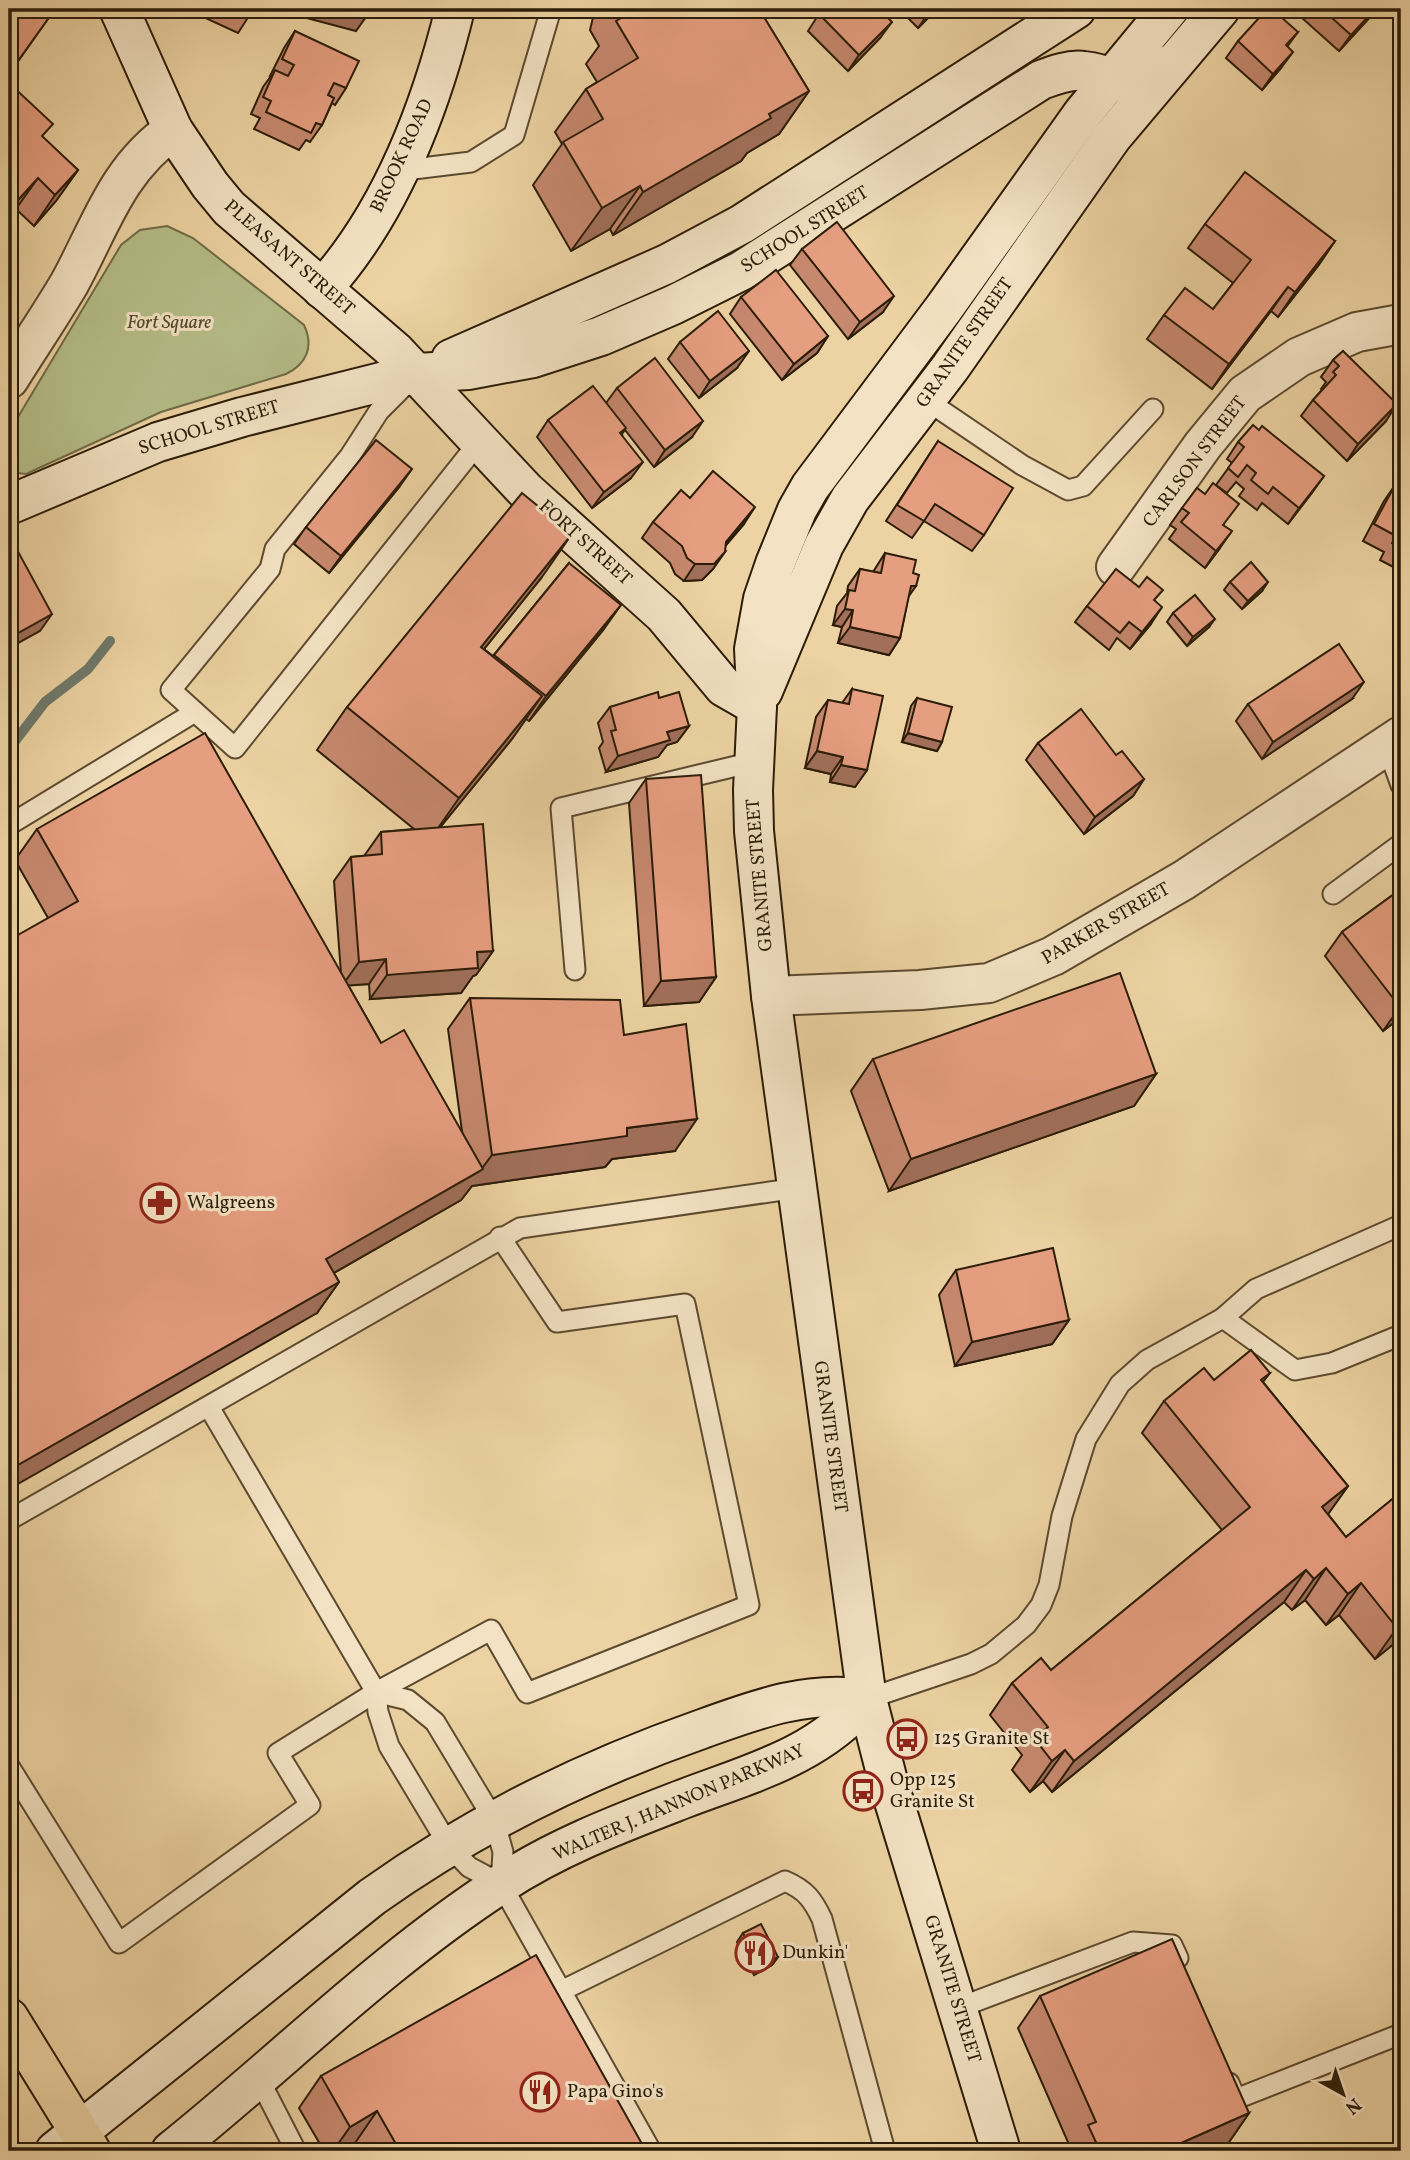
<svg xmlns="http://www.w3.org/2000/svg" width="1410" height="2160" viewBox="0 0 1410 2160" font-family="Vollkorn,serif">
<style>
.green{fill:#b5bd88;stroke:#706c48;stroke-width:2}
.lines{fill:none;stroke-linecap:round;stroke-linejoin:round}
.stream{stroke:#6e796b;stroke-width:10}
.lane-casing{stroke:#5c4a2f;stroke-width:23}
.street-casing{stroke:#5c4a2f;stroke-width:42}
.secondary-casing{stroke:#2b1c08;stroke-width:42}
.primary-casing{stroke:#2b1c08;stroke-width:42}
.lane{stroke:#f3e2c3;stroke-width:19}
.street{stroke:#f3e2c3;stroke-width:38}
.secondary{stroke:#f3e2c3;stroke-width:38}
.primary{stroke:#edd3a3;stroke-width:38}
.wall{fill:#c6886e;stroke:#2b1c08;stroke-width:2}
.shaded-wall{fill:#a16f5a;stroke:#2b1c08;stroke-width:2}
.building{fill:#e69e80;stroke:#2b1c08;stroke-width:2}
.labels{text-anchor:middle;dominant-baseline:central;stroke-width:6;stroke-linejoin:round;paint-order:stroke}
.street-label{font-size:19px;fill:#2b1c08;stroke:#f3e2c3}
.park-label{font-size:19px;font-style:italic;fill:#544c2e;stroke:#f3e2c3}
.poi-label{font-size:19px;fill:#2b1c08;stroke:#f3e2c3;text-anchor:start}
</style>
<rect width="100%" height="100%" fill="#edd3a3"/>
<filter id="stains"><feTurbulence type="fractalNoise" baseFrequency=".00286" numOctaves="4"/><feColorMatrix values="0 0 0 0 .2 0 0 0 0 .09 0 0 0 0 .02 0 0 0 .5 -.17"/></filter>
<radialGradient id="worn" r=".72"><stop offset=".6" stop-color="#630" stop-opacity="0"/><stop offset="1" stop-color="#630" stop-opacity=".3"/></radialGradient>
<!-- green -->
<path class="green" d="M167,226l26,12 111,87c10,21 3,39 -18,49l-125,38 -135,62 -17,-2v-40l112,-187 19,-15z"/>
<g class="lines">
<!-- stream -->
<path class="stream" d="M9,749l36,-47 43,-33 22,-28"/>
<!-- lane casing -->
<g class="lane-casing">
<g id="lane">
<path d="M397,171l74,-9 43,-27 37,-126"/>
<path d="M409,381l-30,30 -29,45 -75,93 -5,20 -99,121 64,58 244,-306"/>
<path d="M926,400l96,65 46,25 15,-4 70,-77"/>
<path d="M1387,746l14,39"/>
<path d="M9,825l186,-113"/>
<path d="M1333,894l68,-50"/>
<path d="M575,970l-14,-162 192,-46"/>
<path d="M1223,1318l72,52 37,-7 69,-28"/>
<path d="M209,1407l167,285 2,20 11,34 60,100 20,21 32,17"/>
<path d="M9,1520l511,-292 277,-40"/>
<path d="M376,1692l32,8 27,22 59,98 9,32 -2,32 150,267"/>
<path d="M867,1699l104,-35 20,-10 35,-29 15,-20 8,-20 13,-69 24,-77 34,-55 27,-24 76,-42 33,-29 145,-64"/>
<path d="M9,1766l110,177 191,-138 -32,-52 98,-61 115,-62 36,63 222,-88 -64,-301 -128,18 -57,-85"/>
<path d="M561,1991l224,-110c21,9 28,19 37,38l63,232"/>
<path d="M958,2008l175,-66 39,3 6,13"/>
<path d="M259,2079l37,72"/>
<path d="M1229,2083l7,16 165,-65"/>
</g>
</g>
<!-- street casing -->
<g class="street-casing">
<g id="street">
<path d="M9,379c20,-32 41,-63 60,-95 32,-58 47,-114 104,-154"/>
<path d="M1116,567l87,-122 42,-51 54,-37 58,-25 44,-8"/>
<path d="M771,996l149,-6 69,-7 64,-27 131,-76 217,-144"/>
</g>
</g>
<!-- secondary casing -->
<g class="secondary-casing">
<g id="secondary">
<path d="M119,9l54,121 37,55 19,23 167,144 130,139 138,124 60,72 33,19"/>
<path d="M322,289c69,-76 109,-182 133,-280"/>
<path d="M451,359l216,-95 75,-40 334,-215"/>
<path d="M9,505l149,-63 84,-25 175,-44 51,-3 65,-12 68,-22 72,-31 68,-34 300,-191c13,-5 29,-11 43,-9 45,5 41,31 87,-7"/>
<path d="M763,691l61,-146 26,-46 100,-131 162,-231 108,-128"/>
<path d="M55,2151l317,-254c101,-72 213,-127 330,-168 55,-20 106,-39 165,-30"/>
<path d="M171,2151c110,-88 211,-190 330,-267 56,-37 120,-61 182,-85 71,-27 133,-42 184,-100"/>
<path d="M1001,2151l-112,-366 -22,-86 -96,-703 -17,-165 -1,-41 4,-84 -3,-57 9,-50 12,-35 22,-54 13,-23 134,-179 139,-195 86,-104"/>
</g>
</g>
<!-- primary casing -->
<g class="primary-casing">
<path id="primary" d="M9,2018l82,133"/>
</g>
<!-- lane -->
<use href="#lane" class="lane"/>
<!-- street -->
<use href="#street" class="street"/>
<!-- secondary -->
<use href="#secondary" class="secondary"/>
<!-- primary -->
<use href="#primary" class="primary"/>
</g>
<!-- wall -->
<g class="wall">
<path d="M9,9h46l-43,61 -3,10z"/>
<path d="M186,9h67l-4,7 -11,17z"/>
<path d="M595,9h164l50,82 -30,43 -32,19 -6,8 -128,74 -3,-6 -39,22 -38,-66 29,-41 -7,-12 31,-43 11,-7 -11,-18 13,-18 -9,-16z"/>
<path d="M899,9h38l-19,19z"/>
<path d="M1292,9h83l-1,4 -35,38z"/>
<path d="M1391,9h10v9l-5,2z"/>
<path d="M819,14l61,24 -32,33 -40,-40z"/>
<path d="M295,31l51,57 -11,17 -3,-2 -10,22 -12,17 -4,-2 -7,10 -45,-21 6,-11 -9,-4 12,-27 8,-11h-1l14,-28z"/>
<path d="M1298,32l-11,15 -6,21 -19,22 -36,-32 12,-17z"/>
<path d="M43,138l35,32 -22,31 -22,25 -18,-17z"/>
<path d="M1205,224l130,17 -17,25 -40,51 -7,-6 -59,78 -65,-50 17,-24 49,-6 20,-26 -45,-35z"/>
<path d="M802,249l81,63 -35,27 -58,-74z"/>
<path d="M741,297l87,39 -11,17 -35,27 -52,-66z"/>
<path d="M680,342l57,26 -38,30 -31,-39z"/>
<path d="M1343,351l43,70 -39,40 -46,-45 12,-16 9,-10 -1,-1 5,-7 -5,-5 12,-17z"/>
<path d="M617,388l75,49 -38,30 -29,-37 -3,4 9,44 -39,30 -55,-71 11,-17 58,-17z"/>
<path d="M938,441l46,94 -12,16 -48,-30 -12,17 -26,-17z"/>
<path d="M1238,442l86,34 -36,48 -26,-21 -5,7 -18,-14 5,-7 -8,-7 -9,11 -11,-8 16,-22 -5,-4z"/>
<path d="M1395,485l6,3v83l-21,-11 4,-8 -21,-11 21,-40z"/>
<path d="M400,486l-71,87 -35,-29 12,-17z"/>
<path d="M1205,494l19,31 -4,23 -15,20 -36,-29 7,-10 -6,-4 12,-17z"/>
<path d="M690,498l54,26 -18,21 -13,24 -11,11 -18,1 -9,-7 -5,-11 -28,-25 11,-16z"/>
<path d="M885,553l28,20 -13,65 -11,17 -51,-12 4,-16 -9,-2 4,-19 10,-13 1,-7 12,-17 13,3z"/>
<path d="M569,563l35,66 -75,92 -3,-2 -14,20 -72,88 53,124 -17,24 -3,1 -12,17 -91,6 -1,-15 -21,1 33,58 81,88 -14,-102 22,-31 154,37 51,116 -63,8 -7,8 -133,19 -11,14 -127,73 5,9 -22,31 -269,-395 -33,-58 22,-31 304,144 -7,-92 17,-24 13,-1 17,-24 33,-3 -97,-79 30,-43 195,-130 -58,72 9,7z"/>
<path d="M1230,582l32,9 -20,18 -18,-19z"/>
<path d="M1155,601l-4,23 -21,25 -13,-11 -8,12 -34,-28 12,-16z"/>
<path d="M1173,613l36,14 -22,19 -20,-24z"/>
<path d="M852,689l15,81 -12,17 -25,-5 1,-8 -26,-6 11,-51 12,-17 14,3z"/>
<path d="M659,698l30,28 -12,16 -10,3 -9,12 -52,15 -7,-24 4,-6 -5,-19 12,-16z"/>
<path d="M917,698l25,44 -5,9 -35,-9 9,-36z"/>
<path d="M1352,699l-90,60 -26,-38 12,-17z"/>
<path d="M1038,743l106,36 -11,17 -49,38 -58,-74z"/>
<path d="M646,779l70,198 -17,25 -55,4 -15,-203z"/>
<path d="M1401,889v128l-18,14 -58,-75 17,-24z"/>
<path d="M873,1059l283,15 -22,32 -245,85 -38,-100z"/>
<path d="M956,1270l113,50 -17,24 -97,22 -16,-71z"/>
<path d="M1270,1373l-7,9 85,104 -20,28 18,23 55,-45v146l-26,21 -36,-44 -13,10 -21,-25 -13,10 -8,-8 -232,190 -9,-11 -13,11 -18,-22 10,-15 -32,-40 22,-32 39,-13 171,-140 -80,-97 22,-32 50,-21z"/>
<path d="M743,1933l35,24 -6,8 -18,10 -17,-33z"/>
<path d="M1040,1996l209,117 -22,32 -14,6h-143l1,-2 -53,-121z"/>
<path d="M321,2076l325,75h-286l-5,-8 -15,8h-16l-25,-43z"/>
</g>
<!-- shaded-wall -->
<g class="shaded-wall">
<path d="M300,9h48l20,5 -12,17 -61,-16z"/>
<path d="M362,9h16l-3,5 -14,-3z"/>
<path d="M932,9h5l-19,19 12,-17z"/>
<path d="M1375,9h2l-38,42 12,-16z"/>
<path d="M892,22l-12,16 -32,33 11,-16z"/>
<path d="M1293,52l-12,16 -19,22 11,-16z"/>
<path d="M809,91l-30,43 -32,19 -6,8 -128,74 30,-43 126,-78z"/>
<path d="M78,170l-22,31 -22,25 21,-31z"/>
<path d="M38,178l-22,31 -7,8v-7z"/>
<path d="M640,186l-30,43 -39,22 31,-43z"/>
<path d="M1335,241l-17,25 -40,51 17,-25z"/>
<path d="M1288,287l-17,24 -59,78 17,-25z"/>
<path d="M894,296l-11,16 -35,27 12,-17z"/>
<path d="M828,336l-11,17 -35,27 12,-16z"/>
<path d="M749,351l-12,17 -38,30 11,-17z"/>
<path d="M1397,404l-11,17 -39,40 11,-17z"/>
<path d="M703,421l-11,16 -38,30 11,-17z"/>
<path d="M643,462l-12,16 -39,30 12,-16z"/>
<path d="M412,469l-12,17 -71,87 12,-17z"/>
<path d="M1324,476l-12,17 -24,31 11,-16z"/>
<path d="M755,507l-11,17 -29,34 11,-16z"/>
<path d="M1232,531l-12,17 -15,20 11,-17z"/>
<path d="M572,534l-30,43 -91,113 30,-43z"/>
<path d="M725,552l-12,17 -11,11 -18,1 11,-17z"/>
<path d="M1268,582l-6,9 -20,18 6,-8z"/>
<path d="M911,586h5l-12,17z"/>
<path d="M621,605l-17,24 -75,92 17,-25z"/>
<path d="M1162,607l-11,17 -21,25 12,-17z"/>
<path d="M845,609l8,1 -11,17 -9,-2z"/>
<path d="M52,614l-12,17 -31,17v-10z"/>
<path d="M1215,619l-6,8 -22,19 6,-9z"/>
<path d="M850,627l50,11 -11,17 -51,-12z"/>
<path d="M1364,682l-12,17 -90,60 11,-17z"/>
<path d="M542,696l-30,43 -83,102 30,-43z"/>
<path d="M689,726l-12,16 -10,3 -9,12 -52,15 12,-16 49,-24z"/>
<path d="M908,733l34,9 -5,9 -35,-9z"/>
<path d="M817,751l26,6 -12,17 -26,-6z"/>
<path d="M841,765l26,5 -12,17 -25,-5z"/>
<path d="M1144,779l-11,17 -49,38 11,-17z"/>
<path d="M493,951l-17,24 -3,1 -12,17 -91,6 17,-24 90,-23z"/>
<path d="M386,959l-17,25 -27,2 17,-24z"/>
<path d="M716,977l-17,25 -55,4 17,-25z"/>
<path d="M1401,1006v11l-18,14 17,-24z"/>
<path d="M1156,1074l-22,32 -245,85 22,-32z"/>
<path d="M697,1119l-22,32 -63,8 -7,8 -133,19 -11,14 -157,90 22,-31 154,-88 12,-16 135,-27z"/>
<path d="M339,1282l-22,31 -308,176v-19z"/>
<path d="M1069,1320l-17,24 -97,22 17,-24z"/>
<path d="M1348,1486l-22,31 -4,-10z"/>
<path d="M1326,1568l-21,32 -13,10 22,-31z"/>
<path d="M1306,1570l-22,32 -232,190 22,-31z"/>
<path d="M1361,1583l-22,32 -13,10 22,-31z"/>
<path d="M1401,1624v14l-26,21 22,-31z"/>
<path d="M1065,1750l-22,31 -13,11 22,-31z"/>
<path d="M778,1957l-6,8 -18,10 6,-9z"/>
<path d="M377,2111l-22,32 -15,8h-7l17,-24z"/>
<path d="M1249,2113l-22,32 -14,6h-50z"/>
</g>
<!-- building -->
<g class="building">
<path d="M9,9h46l-40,56 -6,-5z"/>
<path d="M234,9h19l-4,7z"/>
<path d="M348,9h21l-1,5z"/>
<path d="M632,9h127l50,82 -40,23 2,4 -128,74 -3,-6 -38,22 -39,-66 40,-23 -17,-30 52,-31 -22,-37 17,-10z"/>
<path d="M825,9h54l13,13 -33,33 -40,-41z"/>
<path d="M1267,9h5l26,23 -12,13 7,7 -20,22 -35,-33z"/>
<path d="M1322,9h53l-24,26z"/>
<path d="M295,31l64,30 -13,27 -12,-5 -6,12 6,3 -12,27 -6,-2 -5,10 -45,-21 5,-11 -8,-4 12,-27 13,6 6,-11 -12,-6z"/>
<path d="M9,67l5,5 -5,7z"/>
<path d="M9,83l44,41 -11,12 36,34 -23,25 -17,-17 -29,32z"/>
<path d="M1245,172l90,69 -40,51 -7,-5 -59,77 -65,-49 21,-27 28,21 38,-49 -46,-36z"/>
<path d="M837,222l57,74 -34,26 -58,-73z"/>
<path d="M776,270l52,66 -34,28 -53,-67z"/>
<path d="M718,311l31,40 -39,30 -30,-39z"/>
<path d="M1343,351l54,53 -39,40 -45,-44 23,-25 -3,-3 6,-6 -6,-6z"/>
<path d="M655,358l48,63 -38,29 -48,-62z"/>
<path d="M593,386l33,42 -6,5 23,29 -39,30 -56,-72z"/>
<path d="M1253,425l6,5 3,-4 62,50 -25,32 -26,-21 -5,7 -17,-14 5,-7 -9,-8 -9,12 -10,-9 16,-21 -6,-5z"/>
<path d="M376,440l36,29 -71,87 -35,-29z"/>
<path d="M938,441l75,47 -29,47 -49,-31 -11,17 -27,-16z"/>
<path d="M713,471l42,36 -29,35 -1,10 -11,12h-19l-8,-6 -5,-12 -29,-24 28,-32 9,8z"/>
<path d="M1213,483l26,21 -16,21 9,6 -16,20 -35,-29 8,-9 -7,-5 15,-20 8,6z"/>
<path d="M1395,485l6,3v60l-9,-5 4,-7 -22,-12z"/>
<path d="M522,493l50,41 -91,113 61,49 -83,102 -112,-91z"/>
<path d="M9,535l43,79 -43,24z"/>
<path d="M885,553l31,7 -3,13 6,2 -3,11h-5l-11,52 -50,-11 3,-17 -8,-1 4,-19 6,1 5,-22 21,4z"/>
<path d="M1251,562l17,20 -20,19 -18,-19z"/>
<path d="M569,563l52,42 -75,91 -52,-41z"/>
<path d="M1116,569l23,18 8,-10 16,13 -9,10 8,7 -20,25 -13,-10 -9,11 -33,-27z"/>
<path d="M1195,595l20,24 -22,18 -20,-24z"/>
<path d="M1339,644l25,38 -91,60 -25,-38z"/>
<path d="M852,689l31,7 -16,74 -26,-5 2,-8 -26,-6 11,-51 21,4z"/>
<path d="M658,692l1,6 20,-6 10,34 -22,6 3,8 -52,16 -7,-25 5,-1 -6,-23z"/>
<path d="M917,698l35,9 -10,35 -34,-9z"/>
<path d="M1081,709l35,46 6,-4 22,28 -49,38 -57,-74z"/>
<path d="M205,733l176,310 23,-13 79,139 -157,90 13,23 -330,188v-530l69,-39 -41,-72z"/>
<path d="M701,775l15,202 -55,4 -15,-202z"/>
<path d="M483,824l10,127 -16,1 1,16 -91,7 -1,-16 -27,3 -8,-105 31,-3 -1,-22z"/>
<path d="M1401,889v117l-1,1 -58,-75z"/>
<path d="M1120,973l36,101 -245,85 -38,-100z"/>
<path d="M470,998l150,2 4,35 62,-11 11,95 -70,9v8l-135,19z"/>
<path d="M1053,1248l16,72 -97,22 -16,-72z"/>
<path d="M1251,1350l19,23 -9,7 87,106 -26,21 24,30 55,-45v132l-4,4 -36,-45 -13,11 -22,-26 -12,11 -8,-9 -232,191 -9,-11 -13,11 -18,-23 14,-11 -36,-44 29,-25 10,12 199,-163 -86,-106 40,-33 10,12z"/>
<path d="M761,1924l17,33 -18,9 -17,-33z"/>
<path d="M1172,1939l77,174 -86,38h-63l-12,-26 8,-3 -56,-126z"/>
<path d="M536,1955l110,196h-246l-23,-40 -27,16 -29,-51z"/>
</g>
<!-- icons -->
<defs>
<g id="pharmacy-ring" transform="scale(2.0125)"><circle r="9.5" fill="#f3e2c3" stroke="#8f2418" stroke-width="1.5"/><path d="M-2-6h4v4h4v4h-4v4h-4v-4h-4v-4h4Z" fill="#8f2418"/></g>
<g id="bus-ring" transform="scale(2.0125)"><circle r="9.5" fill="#f3e2c3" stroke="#8f2418" stroke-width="1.5"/><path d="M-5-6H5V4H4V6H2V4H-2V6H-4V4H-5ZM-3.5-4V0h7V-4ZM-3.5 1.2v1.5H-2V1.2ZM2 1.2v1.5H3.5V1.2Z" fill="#8f2418"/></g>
<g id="restaurant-ring" transform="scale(2.0125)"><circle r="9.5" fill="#f3e2c3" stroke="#8f2418" stroke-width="1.5"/><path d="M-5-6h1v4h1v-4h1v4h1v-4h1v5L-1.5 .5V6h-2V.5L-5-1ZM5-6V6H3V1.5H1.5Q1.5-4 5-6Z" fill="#8f2418"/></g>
</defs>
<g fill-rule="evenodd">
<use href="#pharmacy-ring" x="160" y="1203"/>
<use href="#bus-ring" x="907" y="1739"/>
<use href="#bus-ring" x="863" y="1791"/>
<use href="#restaurant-ring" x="755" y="1953"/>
<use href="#restaurant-ring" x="540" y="2092"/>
</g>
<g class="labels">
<!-- street labels -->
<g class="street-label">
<text transform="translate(402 156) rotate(-65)">BROOK ROAD</text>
<text transform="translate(805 230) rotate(-32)">SCHOOL STREET</text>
<text transform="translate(289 258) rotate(41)">PLEASANT STREET</text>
<text transform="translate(965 343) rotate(-55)">GRANITE STREET</text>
<text transform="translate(209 428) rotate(-17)">SCHOOL STREET</text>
<text transform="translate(1195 462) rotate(-53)">CARLSON STREET</text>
<text transform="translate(585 543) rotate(42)">FORT STREET</text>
<text transform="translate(760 875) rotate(-95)">GRANITE STREET</text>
<text transform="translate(1106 924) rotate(-30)">PARKER STREET</text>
<text transform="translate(830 1437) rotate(82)">GRANITE STREET</text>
<text transform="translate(679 1803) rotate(-23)">WALTER J. HANNON PARKWAY</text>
<text transform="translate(952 1989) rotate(73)">GRANITE STREET</text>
</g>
<!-- park labels -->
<g class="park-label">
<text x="169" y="323">Fort Square</text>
</g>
<!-- poi labels -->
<g class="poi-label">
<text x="187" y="1203">Walgreens</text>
<text x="934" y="1739">125 Granite St</text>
<text x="890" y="1780">Opp 125<tspan x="890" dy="22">Granite St</tspan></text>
<text x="782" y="1953">Dunkin'</text>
<text x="567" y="2092">Papa Gino's</text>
</g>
</g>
<!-- margin -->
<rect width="1410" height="2160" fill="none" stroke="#edd3a3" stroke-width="35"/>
<rect x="10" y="10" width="1389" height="2139" fill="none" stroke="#2b1c08" stroke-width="3.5"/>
<rect x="18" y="18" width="1375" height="2125" fill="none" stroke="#2b1c08" stroke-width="2"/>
<!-- north arrow -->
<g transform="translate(1343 2094) rotate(140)" stroke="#f3e2c3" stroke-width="5" paint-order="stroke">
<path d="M0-5L12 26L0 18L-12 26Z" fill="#2b1c08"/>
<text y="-10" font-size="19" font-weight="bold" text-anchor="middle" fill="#2b1c08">N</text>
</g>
<rect width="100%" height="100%" filter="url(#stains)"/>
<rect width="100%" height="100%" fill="url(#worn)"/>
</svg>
